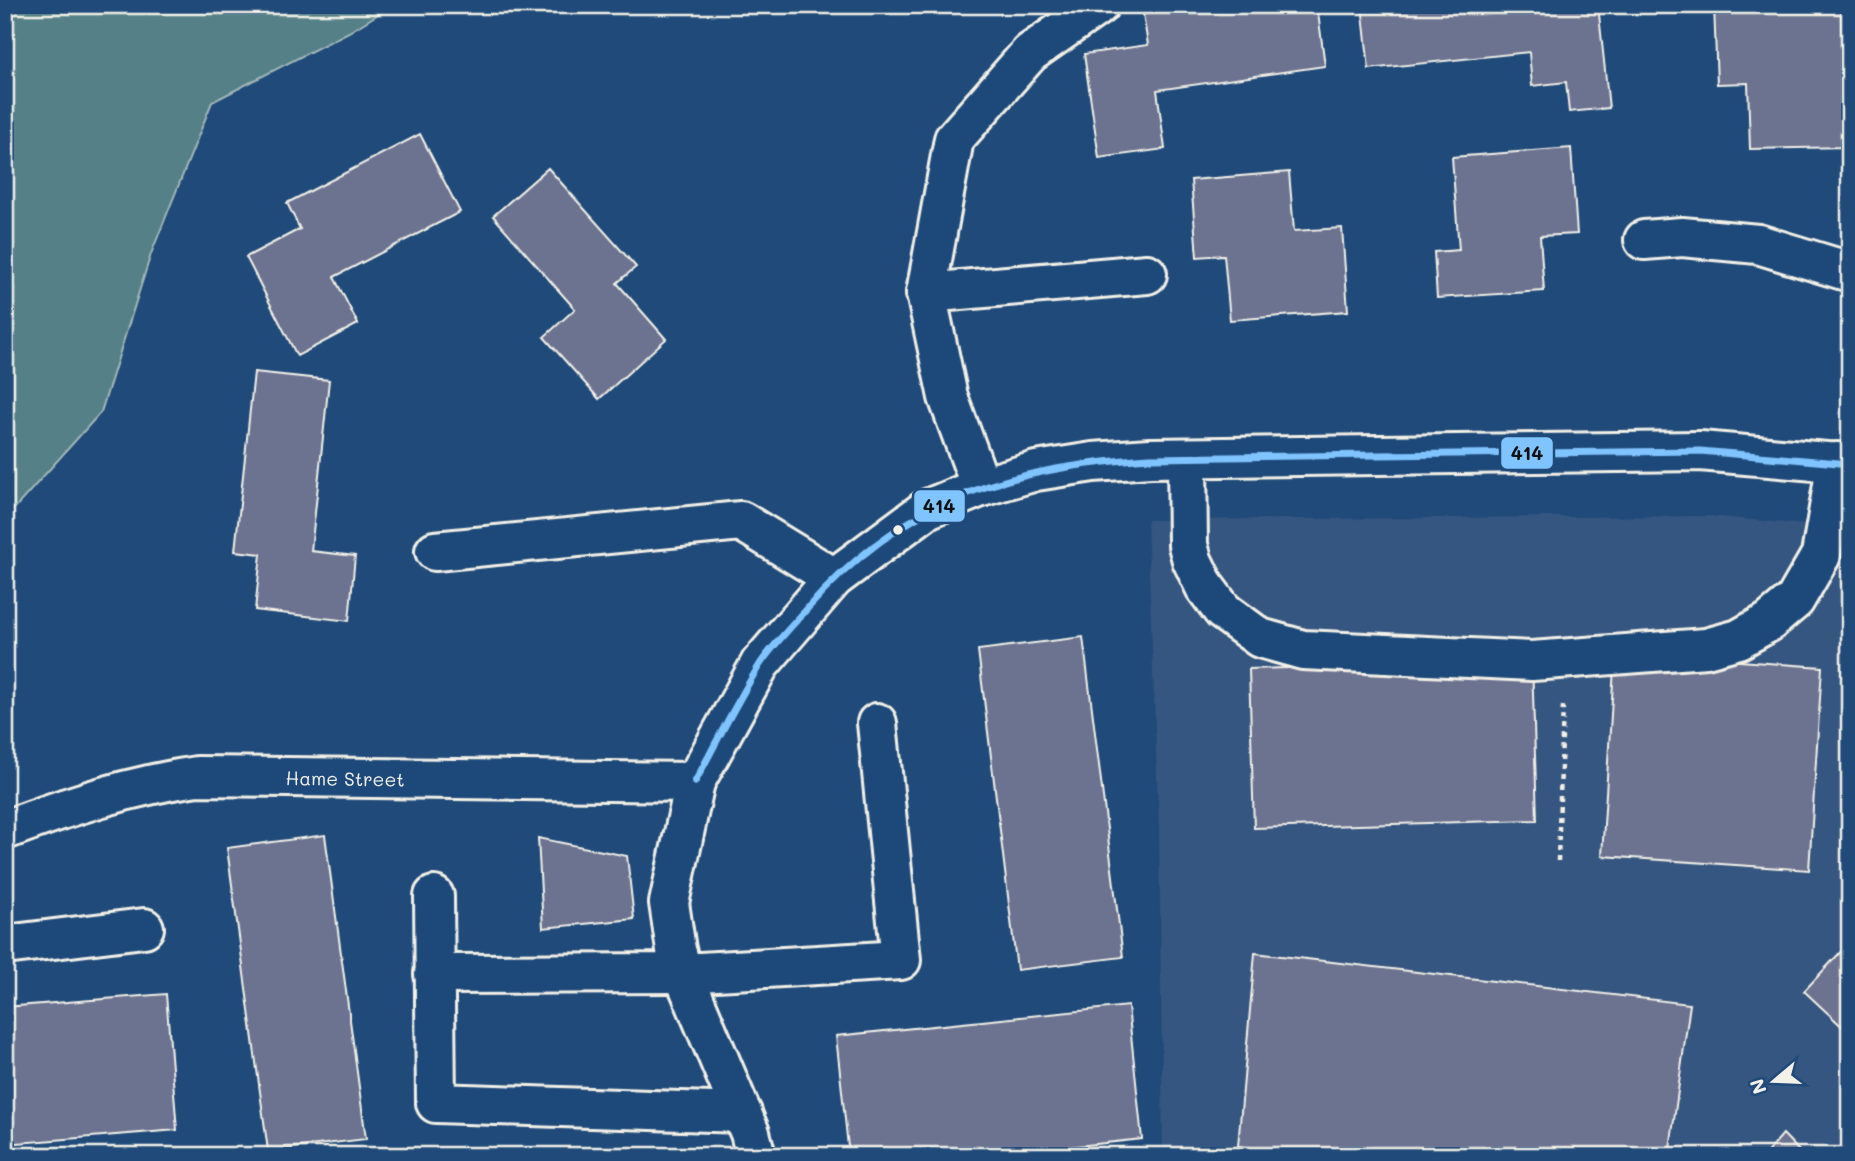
<svg xmlns="http://www.w3.org/2000/svg" width="1855" height="1161" viewBox="0 0 1855 1161" font-family="Mali,sans-serif">
<style>
.built{fill:#365681}
.green{fill:#558088;stroke:#a4b8b8;stroke-width:2}
.building{fill:#6c7391;stroke:#f4f1e8;stroke-width:2}
.lines{fill:none;stroke-linecap:round;stroke-linejoin:round}
.minor-casing{stroke:#f4f1e8;stroke-width:44}
.path{stroke:#f4f1e8;stroke-width:4.5;stroke-dasharray:5 5;stroke-linecap:butt}
.minor{stroke:#1f4a7a;stroke-width:38}
.bus-1-casing{stroke:#1f4a7a;stroke-width:12}
.bus-1{stroke:#80c4ff;stroke-width:7}
.bus-dot{fill:#f4f1e8;stroke:#1f4a7a;stroke-width:2.5}
.labels{text-anchor:middle;dominant-baseline:central;stroke-width:5;stroke-linejoin:round;paint-order:stroke}
.street-label{font-size:19px;fill:#f4f1e8;stroke:#1f4a7a}
.line-badge{stroke:#1f4a7a;stroke-width:2.5}
.pale-badge-label{font-size:19px;text-anchor:middle;font-weight:bold;fill:#111}
</style>
<rect width="100%" height="100%" fill="#1f4a7a"/>
<filter id="ink" filterUnits="userSpaceOnUse"><feTurbulence type="fractalNoise" baseFrequency=".0143" numOctaves="2"/><feDisplacementMap in="SourceGraphic" scale="14" xChannelSelector="R" yChannelSelector="G"/><feConvolveMatrix kernelMatrix="1 2 1 2 8 2 1 2 1" color-interpolation-filters="sRGB"/></filter>
<g filter="url(#ink)">
<!-- built -->
<path class="built" d="M1709,516l141,13v627h-687l-4,-327 -12,-309z"/>
<!-- green -->
<path class="green" d="M5,5h388l-44,27 -137,70 -61,152 -50,158 -96,107z"/>
<!-- building -->
<g class="building">
<path d="M1203,5h114l8,61 -168,24 8,59 -66,9 -15,-104 64,-9 -5,-31z"/>
<path d="M1362,5h236l11,103 -40,4 -3,-30 -34,4 -3,-34 -160,17z"/>
<path d="M1714,5h127l2,78 7,3v61l-100,2 -2,-66 -31,1z"/>
<path d="M420,134l40,78 -126,65 24,47 -61,32 -51,-99 54,-28 -13,-26z"/>
<path d="M1571,148l6,86 -37,2 4,55 -107,7 -3,-46 25,-2 -7,-93z"/>
<path d="M548,168l88,99 -19,16 49,56 -67,60 -55,-62 31,-28 -82,-93z"/>
<path d="M1289,172l5,59 48,-3 6,83 -118,9 -6,-65 -27,2 -6,-77z"/>
<path d="M254,372l75,8 -18,171 44,5 -6,65 -94,-11 6,-56 -26,-3z"/>
<path d="M1083,637l40,320 -106,13 -39,-320z"/>
<path d="M1615,652l207,15 -13,203 -207,-14z"/>
<path d="M1532,661l5,159 -283,8 -5,-159z"/>
<path d="M325,835l41,304 -98,12 -41,-303z"/>
<path d="M538,838l89,18 7,63 -91,9z"/>
<path d="M1850,942v92l-46,-43z"/>
<path d="M1255,953l435,51 -21,152h-360l-71,-10z"/>
<path d="M166,994l11,136 -172,14v-137z"/>
<path d="M1128,1006l14,133 -157,17h-136l-13,-120z"/>
<path d="M1783,1134l21,22h-40z"/>
</g>
<g class="lines">
<!-- minor casing -->
<g class="minor-casing">
<g id="minor">
<path d="M1644,240l38,-3 76,7 92,28"/>
<path d="M926,293l28,-154 76,-86 69,-48"/>
<path d="M1187,458l1,87 4,15 13,27 18,24 37,27 43,12 229,11 174,-13 33,-9 30,-17 26,-22 26,-45 16,-93"/>
<path d="M981,487l-33,-90 -22,-104 221,-19"/>
<path d="M435,551l306,-30 93,57"/>
<path id="s1" d="M5,830c64,-24 124,-44 192,-54l498,6"/>
<path d="M434,896l2,207 306,10"/>
<path d="M5,945l139,-17"/>
<path d="M434,974l249,-1 218,-13 -24,-237"/>
<path d="M756,1156l-6,-23 -67,-160 -7,-23 -7,-47 26,-121 65,-118 74,-86 93,-69 54,-22 55,-16 57,-9 57,-4 550,-7 150,13"/>
</g>
</g>
<!-- path -->
<path class="path" d="M1558,861l5,-157"/>
<!-- minor -->
<use href="#minor" class="minor"/>
<!-- bus-1 casing -->
<g class="bus-1-casing">
<path id="bus-1" d="M695,782c21,-39 41,-79 64,-116 13,-20 32,-39 48,-57 98,-111 200,-141 343,-151l550,-7 150,13"/>
</g>
<!-- bus-1 -->
<use href="#bus-1" class="bus-1"/>
</g>
</g>
<!-- markers -->
<circle class="bus-dot" cx="898" cy="530" r="6"/>
<g class="labels">
<!-- street labels -->
<g class="street-label">
<text stroke="none"><textPath href="#s1" startOffset="348">Hame Street</textPath></text>
</g>
</g>
<g class="line-badge">
<rect x="1500" y="436" width="54" height="34" rx="7" fill="#80c4ff"/>
<rect x="913" y="489" width="53" height="34" rx="7" fill="#80c4ff"/>
</g>
<g class="pale-badge-label">
<text x="1527" y="460">414</text>
<text x="939" y="513">414</text>
</g>
<!-- margin -->
<rect width="1855" height="1161" fill="none" stroke="#1f4a7a" stroke-width="28"/>
<rect x="14" y="14" width="1827" height="1133" fill="none" stroke="#f4f1e8" stroke-width="2.5" filter="url(#ink)"/>
<!-- north arrow -->
<g transform="translate(1774 1081) rotate(251)" stroke="#1f4a7a" stroke-width="5" paint-order="stroke">
<path d="M0-5L12 26L0 18L-12 26Z" fill="#f4f1e8"/>
<text y="-10" font-size="19" font-weight="bold" text-anchor="middle" fill="#f4f1e8">N</text>
</g>
</svg>
